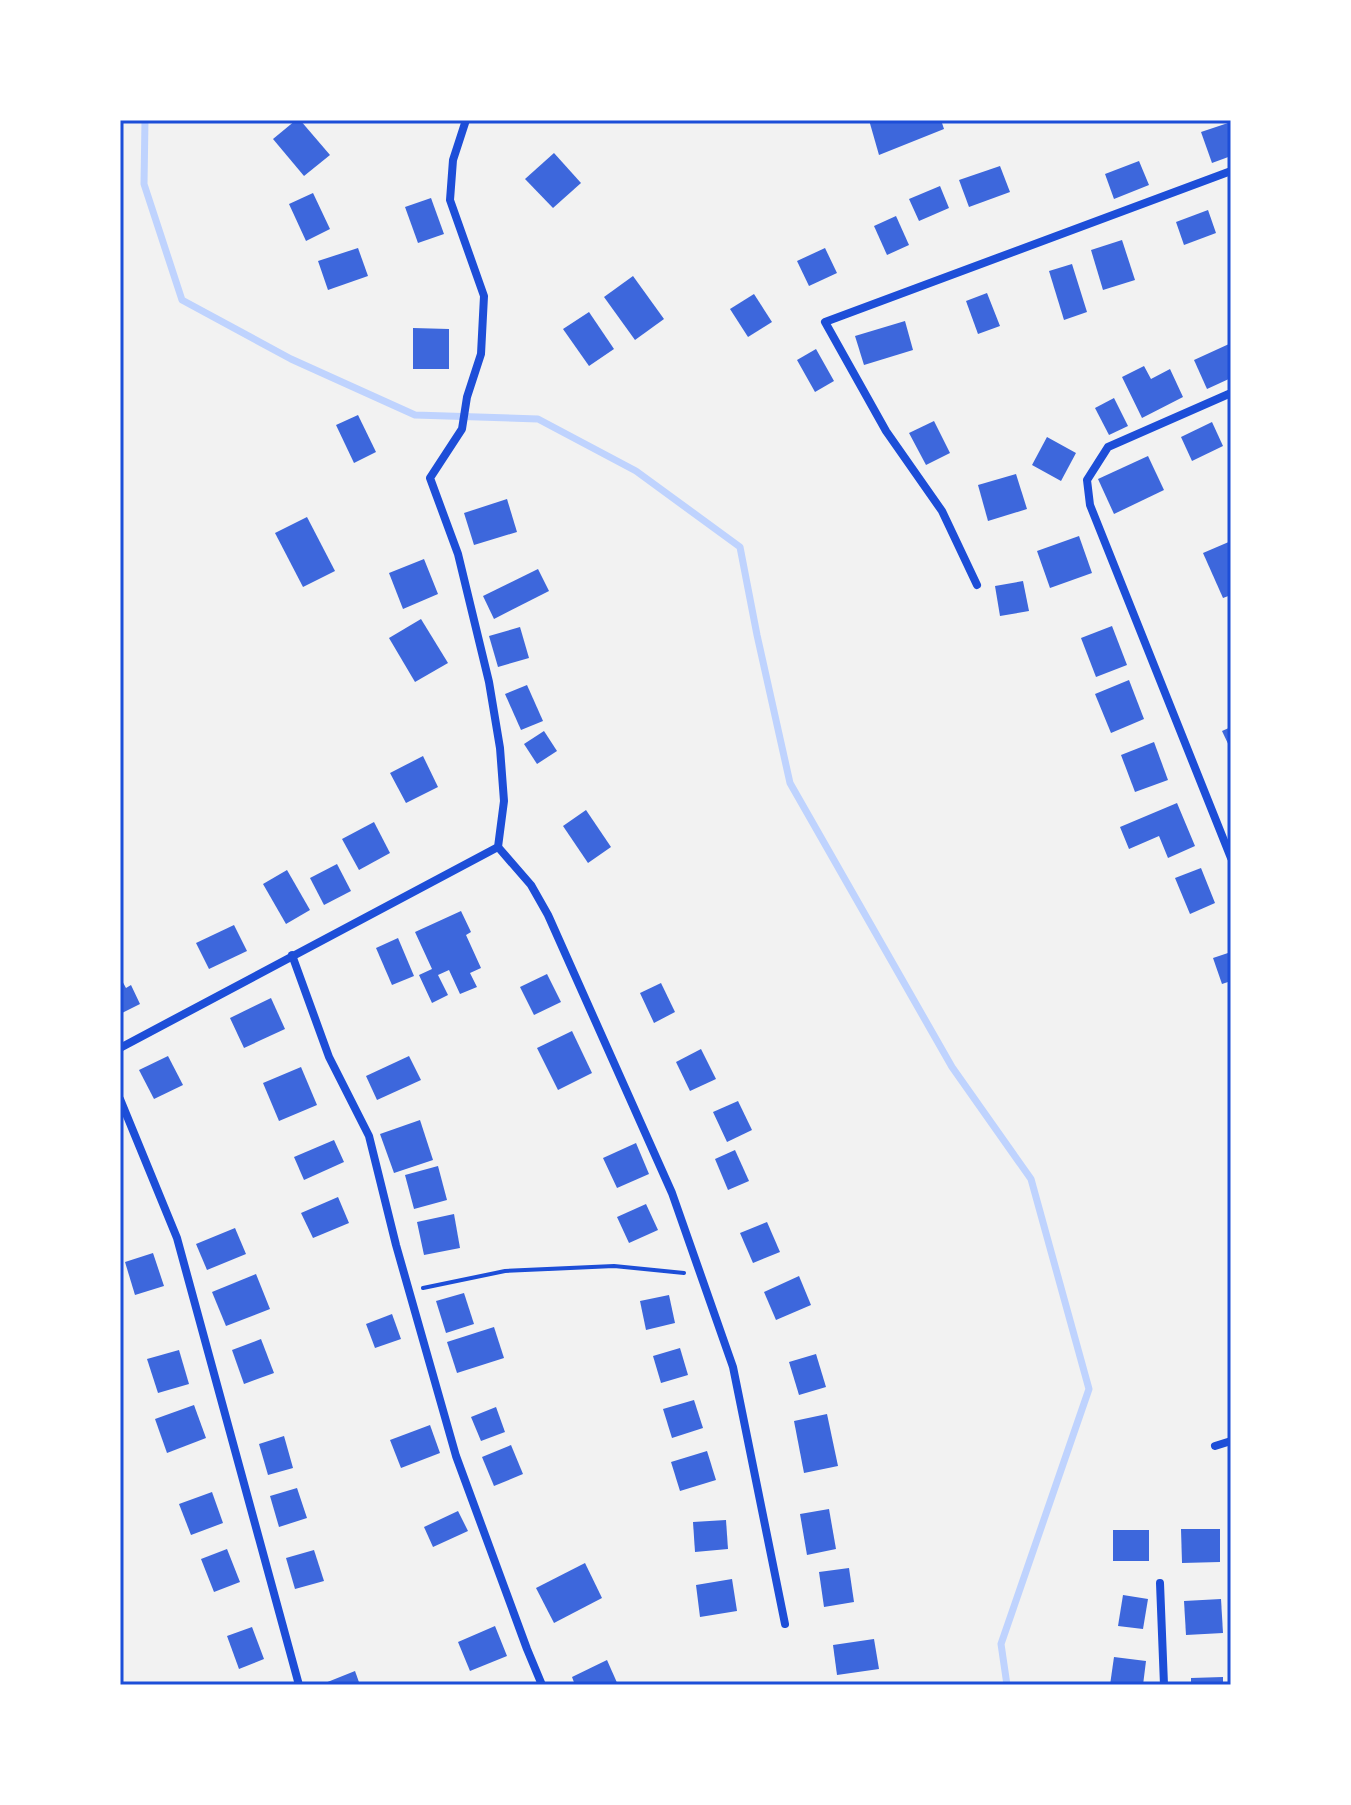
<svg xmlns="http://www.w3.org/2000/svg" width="1351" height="1805" viewBox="0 0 1351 1805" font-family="Manrope,sans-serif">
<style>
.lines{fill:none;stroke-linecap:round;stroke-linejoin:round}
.stream{stroke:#bfd3fe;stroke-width:7}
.building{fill:#3d67dc}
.path{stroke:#1d4ed8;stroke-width:4}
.minor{stroke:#1d4ed8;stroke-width:8}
.neatline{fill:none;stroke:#1d4ed8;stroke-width:3}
</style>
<rect width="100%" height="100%" fill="#f2f2f2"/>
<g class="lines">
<!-- stream -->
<path class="stream" d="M145,120l-1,64 38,116 109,59 124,56 123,4 98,52 104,76 17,88 33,148 162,284 79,112 58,210 -88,255 6,41"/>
</g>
<!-- building -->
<g class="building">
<path d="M296,120h4l30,35 -26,21 -31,-37z"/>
<path d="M869,120h72l3,9 -65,26z"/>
<path d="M1231,122v34l-19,7 -11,-31z"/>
<path d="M554,153l27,30 -28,25 -28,-29z"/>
<path d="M1139,161l10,24 -35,14 -9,-25z"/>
<path d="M1000,166l10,26 -41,15 -10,-27z"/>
<path d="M940,186l9,22 -30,13 -10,-22z"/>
<path d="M313,193l17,36 -24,12 -17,-37z"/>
<path d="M431,198l13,36 -26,9 -13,-36z"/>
<path d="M1208,210l8,23 -32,12 -8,-23z"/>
<path d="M896,216l13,29 -22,10 -13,-29z"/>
<path d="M1122,240l13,40 -32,10 -12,-40z"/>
<path d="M358,248l10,28 -40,14 -10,-29z"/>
<path d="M825,248l12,25 -28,13 -12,-25z"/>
<path d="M1072,264l15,48 -23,8 -15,-49z"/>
<path d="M633,276l31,43 -29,21 -31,-43z"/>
<path d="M987,293l13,33 -22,8 -12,-33z"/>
<path d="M754,294l18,28 -24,15 -18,-28z"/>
<path d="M589,312l25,37 -25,17 -26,-37z"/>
<path d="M905,321l8,29 -49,15 -9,-29z"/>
<path d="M413,328l36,1v40h-36z"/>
<path d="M1229,344l2,4v30l-24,11 -13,-29z"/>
<path d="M816,349l18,32 -19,11 -18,-32z"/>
<path d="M1144,366l7,13 19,-10 13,28 -41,21 -20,-41z"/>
<path d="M1114,398l14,28 -19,9 -14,-27z"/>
<path d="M358,415l18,37 -22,11 -18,-38z"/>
<path d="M934,421l16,32 -24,12 -17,-32z"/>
<path d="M1212,422l11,24 -31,15 -11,-24z"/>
<path d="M1047,437l29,16 -15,28 -29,-16z"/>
<path d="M1148,456l16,34 -50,24 -16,-35z"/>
<path d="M1016,474l11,35 -39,12 -10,-36z"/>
<path d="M507,499l10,33 -43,13 -10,-32z"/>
<path d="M307,517l28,54 -32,16 -28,-54z"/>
<path d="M1079,536l13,37 -42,15 -13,-37z"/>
<path d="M1231,541v54l-8,3 -20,-45z"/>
<path d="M424,559l14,35 -35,15 -14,-36z"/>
<path d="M538,569l11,22 -55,28 -11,-23z"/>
<path d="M1023,581l6,30 -29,5 -5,-30z"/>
<path d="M421,619l27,44 -33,19 -26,-44z"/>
<path d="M1112,626l15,39 -31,12 -15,-39z"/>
<path d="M520,627l9,31 -31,9 -9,-31z"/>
<path d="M1129,680l15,39 -33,14 -16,-39z"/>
<path d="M527,685l16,36 -22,9 -16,-36z"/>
<path d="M1231,727v23l-9,-19z"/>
<path d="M544,731l13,20 -20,13 -13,-20z"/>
<path d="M1154,742l14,38 -33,12 -14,-37z"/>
<path d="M423,756l15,31 -32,16 -16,-30z"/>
<path d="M1177,803l18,43 -27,12 -9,-22 -30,13 -9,-22z"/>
<path d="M586,810l25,37 -23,16 -25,-37z"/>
<path d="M374,822l16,31 -31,17 -17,-31z"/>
<path d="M337,864l14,27 -27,14 -14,-27z"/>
<path d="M1201,868l14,35 -25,11 -15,-36z"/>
<path d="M287,870l23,40 -24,14 -23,-40z"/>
<path d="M461,911l10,21 -5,3 15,33 -11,5 7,14 -17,7 -11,-24 -11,5 10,20 -16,8 -13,-28 13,-6 -17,-37z"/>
<path d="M234,925l13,26 -38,18 -13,-26z"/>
<path d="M398,938l16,38 -22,9 -16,-37z"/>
<path d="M1231,952v29l-9,3 -9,-26z"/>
<path d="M547,974l14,28 -27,13 -14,-28z"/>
<path d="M120,977l6,11 5,-3 9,19 -20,10z"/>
<path d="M661,983l14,29 -21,11 -14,-30z"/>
<path d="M271,998l14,31 -41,19 -14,-30z"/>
<path d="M572,1031l20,42 -34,17 -21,-42z"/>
<path d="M701,1049l15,30 -26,12 -14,-29z"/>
<path d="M168,1056l15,29 -29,14 -15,-29z"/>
<path d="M409,1056l12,24 -44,20 -11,-24z"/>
<path d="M301,1067l16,38 -38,16 -16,-38z"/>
<path d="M738,1101l14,29 -25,12 -14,-30z"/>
<path d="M420,1120l13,40 -39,13 -14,-39z"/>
<path d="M334,1140l10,22 -40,18 -10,-23z"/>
<path d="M636,1143l13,31 -32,14 -14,-30z"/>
<path d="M735,1150l14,31 -21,9 -13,-31z"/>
<path d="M438,1166l9,34 -33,9 -9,-34z"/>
<path d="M338,1197l11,26 -36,15 -12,-25z"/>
<path d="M646,1204l12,26 -29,13 -12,-26z"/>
<path d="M454,1214l6,34 -36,7 -7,-33z"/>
<path d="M767,1222l13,30 -27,11 -13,-30z"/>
<path d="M235,1228l11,26 -39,16 -11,-26z"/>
<path d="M153,1253l11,33 -29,9 -10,-33z"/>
<path d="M256,1274l14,35 -44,17 -14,-34z"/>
<path d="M799,1276l12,29 -35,15 -12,-28z"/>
<path d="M464,1293l10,31 -28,9 -10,-32z"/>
<path d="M669,1295l6,28 -29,7 -6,-29z"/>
<path d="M392,1314l9,25 -26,9 -9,-24z"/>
<path d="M494,1327l10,31 -47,15 -10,-31z"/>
<path d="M261,1339l13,34 -30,11 -12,-34z"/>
<path d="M680,1348l8,27 -27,8 -8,-27z"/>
<path d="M179,1350l10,34 -31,9 -11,-34z"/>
<path d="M816,1354l10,33 -27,8 -10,-33z"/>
<path d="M694,1400l9,28 -31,10 -9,-29z"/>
<path d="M194,1405l12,33 -39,15 -12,-34z"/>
<path d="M496,1407l9,25 -24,9 -10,-24z"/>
<path d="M827,1414l11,52 -34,7 -10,-52z"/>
<path d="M430,1425l10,28 -39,15 -11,-28z"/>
<path d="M284,1436l9,32 -25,7 -9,-31z"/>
<path d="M511,1445l12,29 -29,12 -12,-29z"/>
<path d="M707,1451l9,29 -36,11 -9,-29z"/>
<path d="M297,1488l10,30 -28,9 -9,-31z"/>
<path d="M212,1492l11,31 -32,12 -12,-31z"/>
<path d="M829,1509l7,40 -29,6 -7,-41z"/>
<path d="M458,1511l10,20 -35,16 -9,-20z"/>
<path d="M726,1520l2,29 -33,3 -2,-30z"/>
<path d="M1181,1529h39v33l-38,1z"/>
<rect x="1113" y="1530" width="36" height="31"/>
<path d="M227,1549l13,33 -26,10 -13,-33z"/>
<path d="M314,1550l10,31 -29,8 -9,-31z"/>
<path d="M585,1563l17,35 -48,25 -18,-35z"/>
<path d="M849,1568l5,34 -30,5 -5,-35z"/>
<path d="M732,1579l5,32 -37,6 -4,-32z"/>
<path d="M1123,1595l25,4 -5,30 -25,-3z"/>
<path d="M1221,1599l2,34 -37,2 -2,-34z"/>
<path d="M495,1626l12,30 -37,15 -12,-29z"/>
<path d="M252,1627l12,32 -25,10 -12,-33z"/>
<path d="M874,1639l5,30 -42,6 -4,-30z"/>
<path d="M1114,1657l32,4 -3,24h-33z"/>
<path d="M607,1660l11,25h-43l-3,-8z"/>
<path d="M355,1671l5,14h-40z"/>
<path d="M1223,1677v8h-32v-7z"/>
</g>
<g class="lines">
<!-- path -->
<path class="path" d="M423,1288l82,-17 109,-5 70,7"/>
<!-- minor -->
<g class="minor">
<path d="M1231,393l-123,54 -21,33 3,25 141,353"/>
<path d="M977,585l-35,-74 -56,-80 -61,-109 406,-151"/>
<path d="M498,847l33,38 17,30 124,278 61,174 52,257"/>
<path d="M292,955l37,102 40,79 27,109 60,211 71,193 15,36"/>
<path d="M120,1048l378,-201 6,-46 -4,-53 -11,-66 -31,-128 -28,-76 32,-49 5,-32 14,-43 3,-58 -34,-96 3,-40 13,-40"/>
<path d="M120,1099l57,139 122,447"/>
<path d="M1215,1446l16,-5"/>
<path d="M1160,1583l4,102"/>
</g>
</g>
<!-- border -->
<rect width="1351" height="1805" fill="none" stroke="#ffffff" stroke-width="244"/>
<rect x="122" y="122" width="1107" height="1561" class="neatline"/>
</svg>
